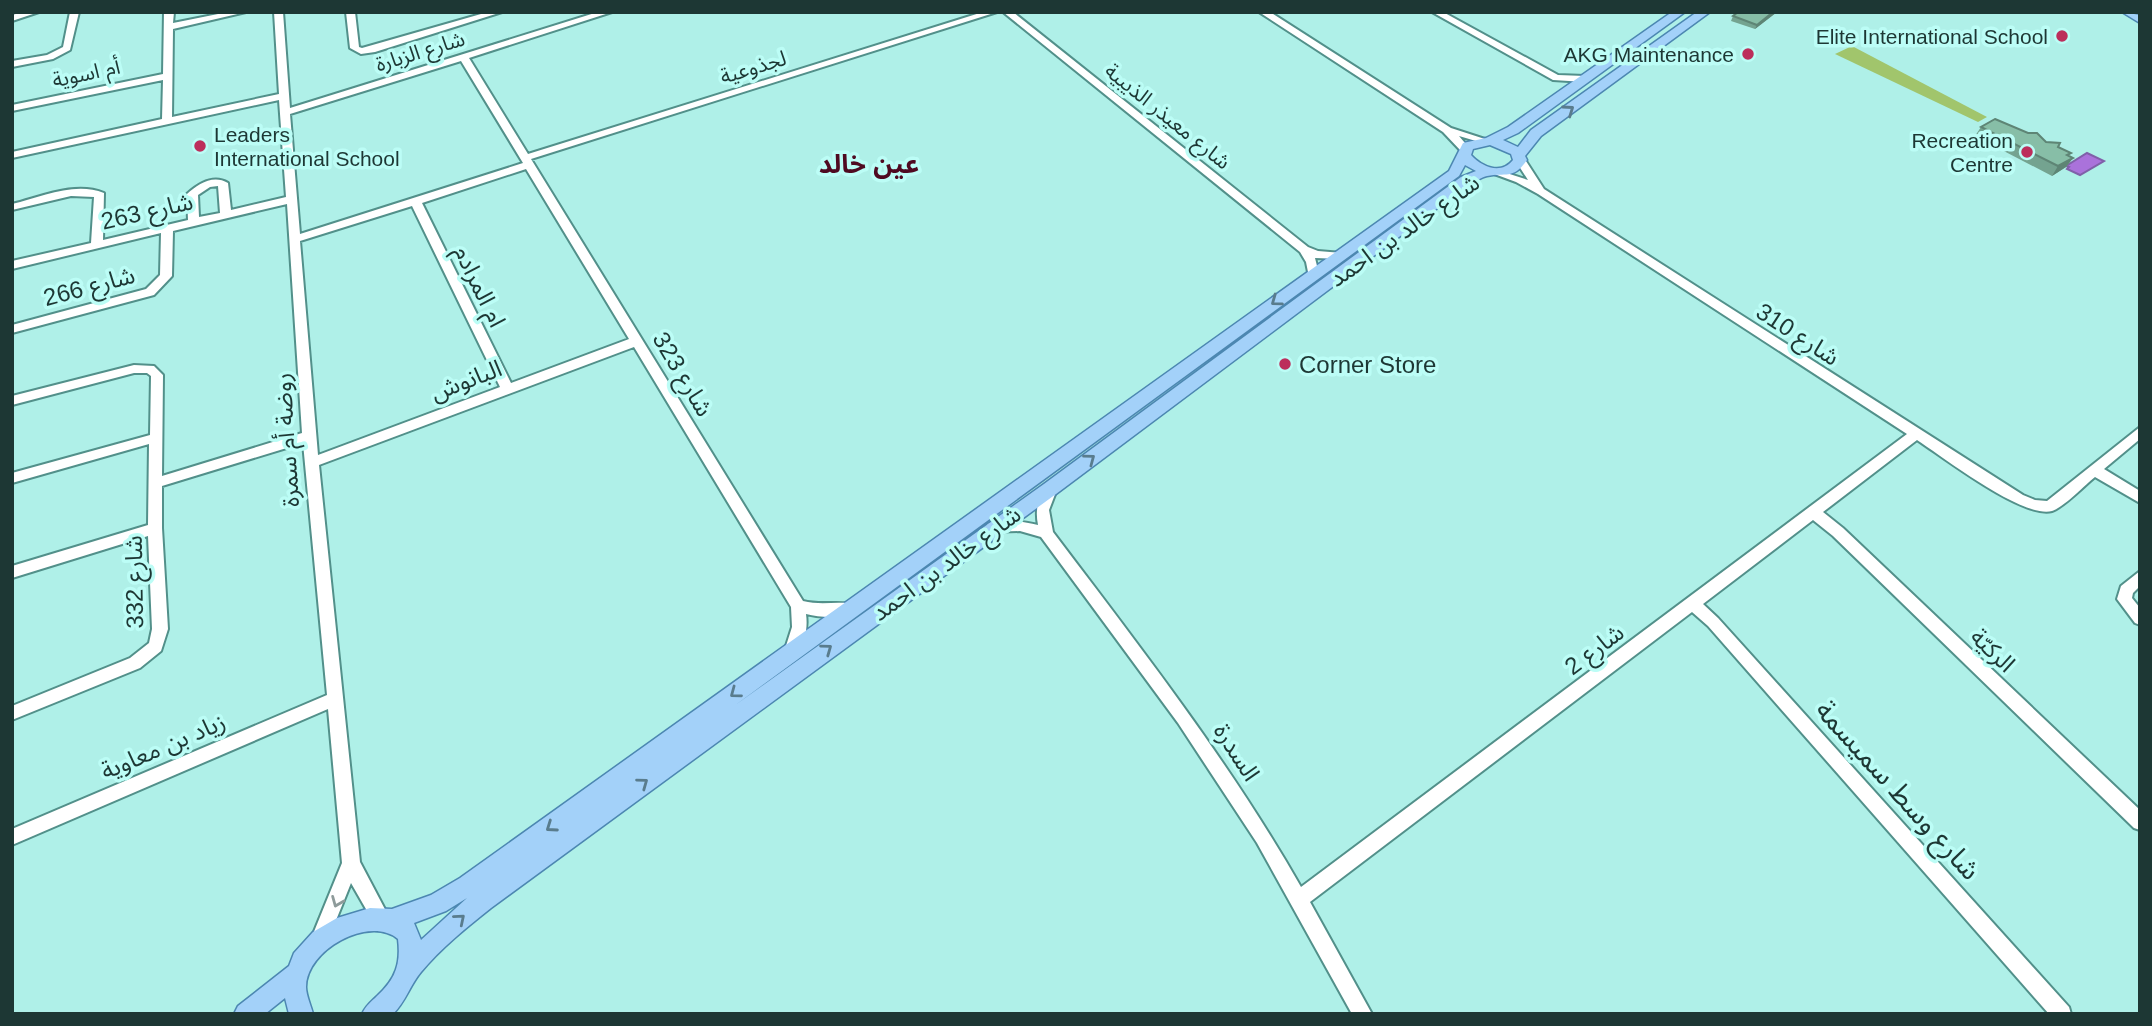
<svg xmlns="http://www.w3.org/2000/svg" width="2152" height="1026" viewBox="0 0 2152 1026" font-family="Arial,'Noto Sans Arabic',sans-serif">
<style>
.green{fill:#a1c56c}
.water{fill:#aa72db;stroke:#8060a9;stroke-width:2}
.lines{fill:none;stroke-linecap:round;stroke-linejoin:round}
.minor-casing{stroke:#52908a;stroke-width:4}
.major-casing{stroke:#4c87b1;stroke-width:3}
.minor{fill:#fff;fill-rule:evenodd}
.major{fill:#a3d1f9;fill-rule:evenodd}
.wall{fill:#74a390}
.shaded-wall{fill:#5e8575}
.building{fill:#87bea7;stroke:#5e8575;stroke-width:2}
.oneway{stroke:#597c8d}
.oneway2{stroke:#8e9b9a}
.poi-dot{fill:#bc2e5b;stroke:#bcfdf6;stroke-width:2.5}
.labels{text-anchor:middle;dominant-baseline:central;stroke-width:7;stroke-linejoin:round;paint-order:stroke}
.far-poi-label{font-size:21px;fill:#1d3734;stroke:#bcfdf6;text-anchor:end}
.far-street-label{font-size:21px;fill:#1d3734;stroke:#bcfdf6}
.street-label{font-size:24px;fill:#1d3734;stroke:#bcfdf6}
.poi-label{font-size:24px;fill:#1d3734;stroke:#bcfdf6;text-anchor:start}
.far-district-label{font-size:26px;font-weight:bold;fill:#4f0a21;stroke:#bcfdf6}
.near-street-label{font-size:28px;fill:#1d3734;stroke:#bcfdf6}
</style>
<rect width="100%" height="100%" fill="#aff0e8"/>
<!-- green -->
<path class="green" d="M1852,46l135,71 -9,5 -143,-68z"/>
<!-- water -->
<path class="water" d="M2087,153l17,8 -24,14 -13,-6 2,-2 -3,-1z"/>
<g class="lines">
<!-- minor casing -->
<g class="minor-casing">
<g id="minor">
<path d="M23,12h16l-27,9v-6z"/>
<path d="M70,12h9l-9,38 -17,9 -41,8v-6l35,-6 16,-8z"/>
<path d="M164,12h10l-1,11 55,-11h18l-73,17 -1,88 107,-23 -5,-82h9l7,96 308,-96h14l-143,46 59,96 455,-142h14l-466,147 272,442c19,5 38,-1 53,4l2,4 -2,4c-15,5 -34,5 -50,1 2,14 -1,27 -8,40l-5,1 -5,-1 -3,-5 7,-22 -1,-20 -157,-260 -315,118 41,397 29,55 -3,6 -6,3 -6,-3 -23,-40 -25,62 -6,3 -6,-3 -3,-6 31,-76 -14,-154 -316,136v-16l315,-134 -24,-252 -141,43v42l6,101 -7,22 -21,17 -128,52v-14l118,-48 19,-15 3,-14 -4,-93 -136,42v-12l136,-41 1,-81 -137,39v-10l138,-38 1,-59 -4,-3h-13l-122,32v-9l122,-31 20,1 9,9 -1,101 140,-43 -15,-229 -114,27 -1,45 -18,19 -142,38v-8l134,-36 14,-14 1,-42 -149,36v-8l79,-18 3,-46 -23,-1 -59,14v-6c29,-7 63,-23 92,-11l-1,47 85,-20 -1,-26c11,-10 26,-20 41,-11l3,27 55,-13 -7,-97 -267,58v-6l150,-33 1,-39 -151,31v-6l151,-31zM461,61l62,102 -223,71 -10,-120zM526,169l103,170 -118,44 -89,-180zM218,186l2,27 -21,4 -1,-22 12,-8zM412,206l88,181 -182,68 -18,-214z"/>
<path d="M346,12h9l4,35 3,1 126,-36h14l-127,40 -14,2 -11,-6z"/>
<path d="M1003,12h10l295,235 10,4 24,2v6l-27,-1 4,16 -2,3h-8l-3,-15 -6,-10z"/>
<path d="M1259,12h11l181,116 40,13 -5,3 -27,-8 11,13 -1,2h-8l-18,-19z"/>
<path d="M1432,12h11l115,63 27,1 5,3 -5,3 -32,-2z"/>
<path d="M1520,157l4,1 20,31 479,306 12,5 12,1 93,-74v12l-36,30 36,22v12l-45,-26c-10,8 -32,31 -43,34 -29,8 -109,-54 -135,-71l-94,72 20,16 297,282v20l-6,-2 -301,-292 -20,-16 -110,84 15,14 351,389 2,7h-22l-341,-388 -16,-14 -382,290 62,112h-20l-95,-171 -79,-120 -137,-186 -21,-6 -32,1 -2,-4 2,-4c17,-5 33,-3 50,1 -3,-15 0,-25 7,-40h10l2,4 -8,21 4,22c87,115 176,229 248,355l606,-453 -369,-240 -22,-12 -27,-10 5,-3 34,11 -13,-20z"/>
<path d="M2140,571v15l-7,7 -1,5 8,10v17l-5,-2 -18,-24 4,-13z"/>
</g>
</g>
<!-- major casing -->
<g class="major-casing">
<g id="major">
<path d="M1672,12h13l-167,121 -15,7 15,7 13,-17 166,-118h13l-169,124 -16,20 2,4c-14,20 -21,12 -40,16 -5,1 -11,5 -16,7l-415,311 -565,414c-24,19 -50,40 -70,64 -11,13 -15,29 -28,42h-31c4,-9 9,-12 15,-18 19,-17 24,-33 21,-57 -29,-24 -92,11 -92,48 0,8 5,19 7,27h-24l-4,-16 -20,16h-31l4,-8 51,-40 5,-13 19,-21 24,-14 33,-10 22,1 39,-14 29,-17 989,-707 14,-28 23,-5 22,-11zM1490,145l21,9 2,6c-12,15 -31,7 -42,-5l2,-6zM1465,165l11,6 -15,6 -417,307 -310,222 725,-530zM467,898l-46,42 -7,-17 32,-12z"/>
<path d="M2122,12l18,3v8z"/>
</g>
</g>
<!-- minor -->
<use href="#minor" class="minor"/>
<!-- major -->
<use href="#major" class="major"/>
</g>
<!-- wall -->
<g class="wall">
<path d="M1777,12l-22,17 -24,-8 2,-5z"/>
<path d="M1981,127l65,15 25,11 -3,3 5,2 -7,9 -14,9 -77,-40z"/>
</g>
<!-- shaded-wall -->
<g class="shaded-wall">
<path d="M1773,12h4l-22,17 2,-4z"/>
<path d="M2073,158l-7,9 -14,9 6,-10z"/>
</g>
<!-- building -->
<g class="building">
<path d="M1738,12h35l-16,13 -24,-9z"/>
<path d="M1995,119l33,14h9l9,9 14,1 -2,4 13,6 -4,2 6,3 -15,8 -77,-39z"/>
</g>
<!-- one-way arrows -->
<defs><path id="oneway-chevron" d="M-2-3.5L2.5 0L-2 3.5" fill="none" stroke-width="1.6" stroke-linecap="round" stroke-linejoin="round" transform="scale(1.75)"/></defs>
<g class="oneway">
<use href="#oneway-chevron" transform="translate(1569 110) rotate(-35)"/>
<use href="#oneway-chevron" transform="translate(1276 301) rotate(144)"/>
<use href="#oneway-chevron" transform="translate(1090 459) rotate(-37)"/>
<use href="#oneway-chevron" transform="translate(827 649) rotate(-36)"/>
<use href="#oneway-chevron" transform="translate(735 693) rotate(143)"/>
<use href="#oneway-chevron" transform="translate(643 783) rotate(-36)"/>
<use href="#oneway-chevron" transform="translate(551 827) rotate(145)"/>
<use href="#oneway-chevron" transform="translate(460 919) rotate(-40)"/>
</g>
<use class="oneway2" href="#oneway-chevron" transform="translate(337 902) rotate(112)"/>
<!-- markers -->
<g class="poi-dot">
<circle cx="2062" cy="36" r="7"/>
<circle cx="1748" cy="54" r="7"/>
<circle cx="200" cy="146" r="7"/>
<circle cx="2027" cy="152" r="7"/>
<circle cx="1285" cy="364" r="7"/>
</g>
<g class="labels">
<!-- far-poi labels -->
<g class="far-poi-label">
<text x="2048" y="36">Elite International School</text>
<text x="1734" y="54">AKG Maintenance</text>
<text x="214" y="134" text-anchor="start">Leaders<tspan x="214" dy="24">International School</tspan></text>
<text x="2013" y="140">Recreation<tspan x="2013" dy="24">Centre</tspan></text>
</g>
<!-- far-street labels -->
<g class="far-street-label">
<text transform="translate(420 51) rotate(-17)">شارع الزبارة</text>
<text transform="translate(753 67) rotate(-17)">لجذوعية</text>
<text transform="translate(86 73) rotate(-12)">أم اسوية</text>
<text transform="translate(1168 116) rotate(39)">شارع معيذر الذيبية</text>
</g>
<!-- street labels -->
<g class="street-label">
<text transform="translate(147 211) rotate(-13)">شارع 263</text>
<text transform="translate(1404 230) rotate(-35)">شارع خالد بن احمد</text>
<text transform="translate(89 286) rotate(-15)">شارع 266</text>
<text transform="translate(480 286) rotate(64)">ام المرادم</text>
<text transform="translate(1798 334) rotate(33)">شارع 310</text>
<text transform="translate(683 374) rotate(59)">شارع 323</text>
<text transform="translate(466 380) rotate(-21)">البانوش</text>
<text transform="translate(286 440) rotate(-94)">روضة أم سمرة</text>
<text transform="translate(946 563) rotate(-36)">شارع خالد بن احمد</text>
<text transform="translate(134 582) rotate(-91)">شارع 332</text>
<text transform="translate(1594 649) rotate(-37)">شارع 2</text>
<text transform="translate(1993 650) rotate(44)">الركيّة</text>
<text transform="translate(163 746) rotate(-23)">زياد بن معاوية</text>
<text transform="translate(1237 752) rotate(57)">السدرة</text>
</g>
<!-- poi labels -->
<g class="poi-label">
<text x="1299" y="364">Corner Store</text>
</g>
<!-- far-district labels -->
<g class="far-district-label">
<text x="869" y="164">عين خالد</text>
</g>
<!-- near-street labels -->
<g class="near-street-label">
<text transform="translate(1898 790) rotate(48)">شارع وسط سميسمة</text>
</g>
</g>
<!-- border -->
<rect width="2152" height="1026" fill="none" stroke="#1d3734" stroke-width="28"/>
</svg>
